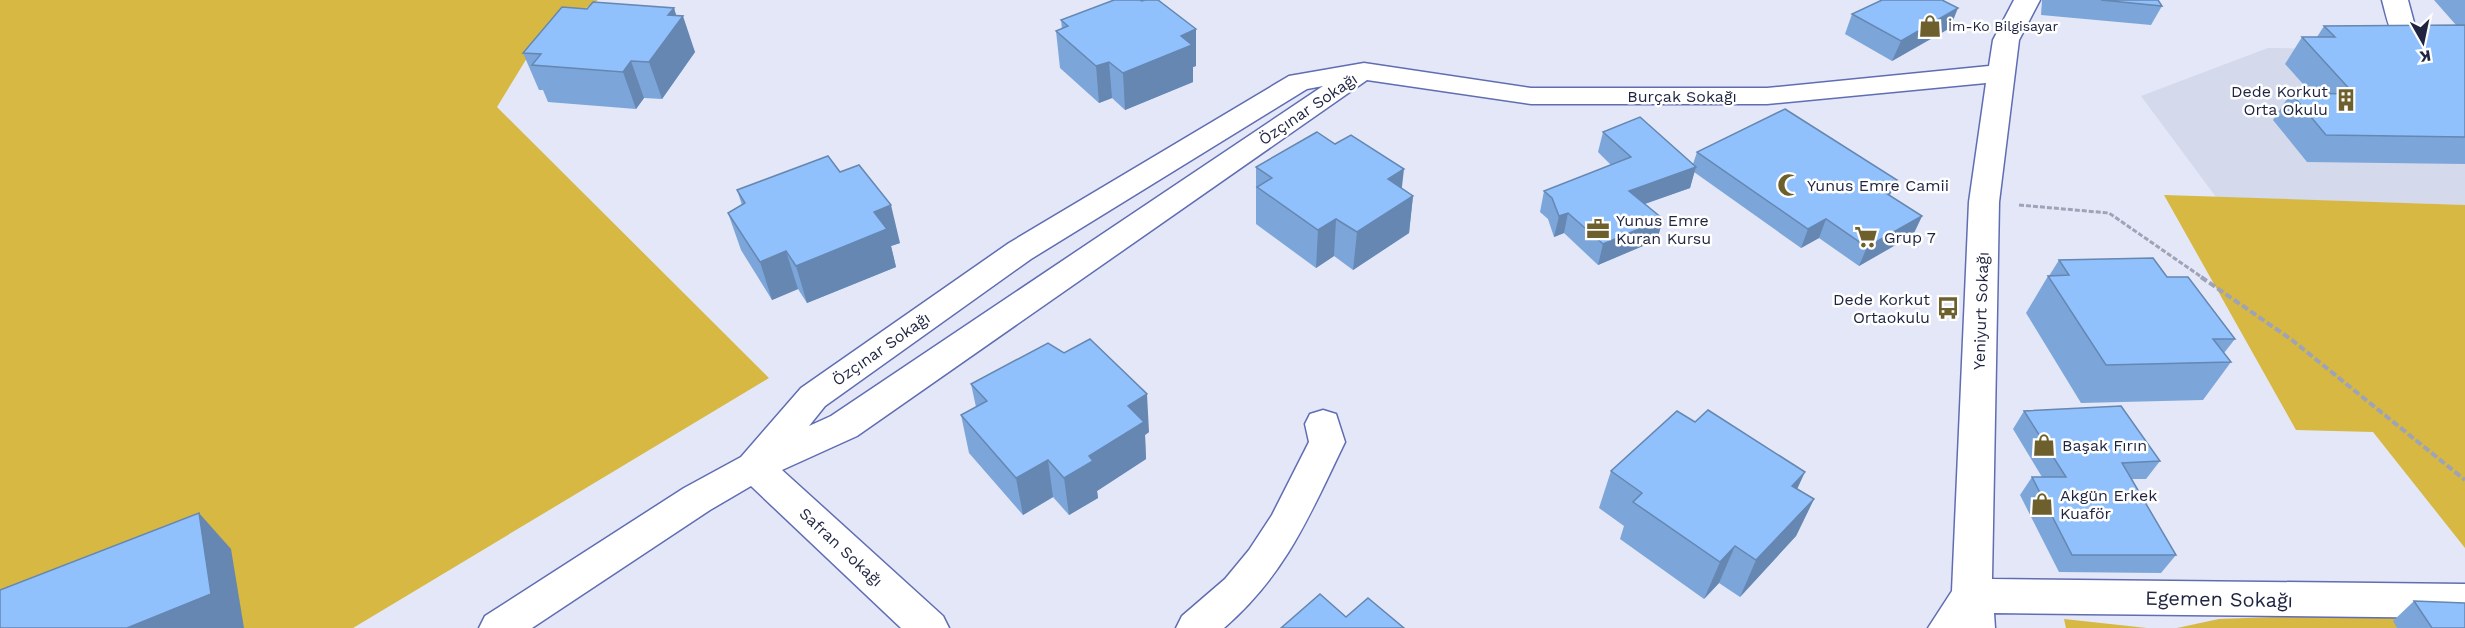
<svg xmlns="http://www.w3.org/2000/svg" width="2465" height="628" viewBox="0 0 2465 628" font-family="'Work Sans',sans-serif">
<style>
.built{fill:#d4d9eb}
.green{fill:#d6b843}
.lines{fill:none;stroke-linecap:round;stroke-linejoin:round}
.minor-casing{stroke:#606db2;stroke-width:3}
.path-far1{stroke:#9ea3b7;stroke-width:3;stroke-dasharray:5 2;stroke-linecap:butt}
.path{stroke:#9ea3b7;stroke-width:4;stroke-dasharray:7 3;stroke-linecap:butt}
.minor{fill:#fff;fill-rule:evenodd}
.wall{fill:#7ca6da}
.shaded-wall{fill:#6587b1}
.building{fill:#90c1fd;stroke:#6587b1;stroke-width:1.5}
.labels{text-anchor:middle;dominant-baseline:central;stroke-width:5;stroke-linejoin:round;paint-order:stroke}
.far-poi-label{font-size:14px;fill:#1f2441;stroke:#fff;text-anchor:start}
.poi-label{font-size:16px;fill:#1f2441;stroke:#fff;text-anchor:start}
.street-label{font-size:16px;fill:#1f2441;stroke:#fff}
.near-street-label{font-size:20px;fill:#1f2441;stroke:#fff}
</style>
<rect width="100%" height="100%" fill="#e3e7f7"/>
<!-- built -->
<path class="built" d="M2268,48l197,3v154l-249,-8 -75,-101z"/>
<!-- green -->
<g class="green">
<path d="M0,0h598l-60,40 -41,67 272,271 -416,250h-353z"/>
<path d="M2164,195l301,10v343l-92,-116 -77,-2z"/>
<path d="M2353,614l112,2v12h-288l42,-9z"/>
<path d="M2064,619l83,9h-81z"/>
</g>
<g class="lines">
<!-- minor casing -->
<g class="minor-casing">
<g id="minor">
<path d="M2014,0h26l-21,40 -20,162 -7,377 473,5v34l-471,-5 1,15h-67l24,-37 17,-389 17,-119 -219,21h-236l-164,-24 -510,356 -75,34 161,146 6,12h-48l-150,-142 -41,24 -178,118h-53l6,-12 199,-128 57,-31 60,-69 208,-145 280,-167 75,-13 167,25h236l222,-22 4,-26zM1323,86l-492,330 -22,10 16,-20 206,-147 276,-170z"/>
<path d="M2382,0h26l8,30 11,15 -4,6c-30,7 -35,-29 -41,-51z"/>
<path d="M1323,410l13,4 9,28c-35,72 -58,131 -121,186h-48l6,-12 43,-37 24,-29 23,-35 37,-73 -4,-18 5,-10z"/>
</g>
</g>
<!-- path-far1 -->
<path class="path-far1" d="M2019,205l90,8 94,65"/>
<!-- path -->
<path class="path" d="M2201,277l91,63 173,140"/>
<!-- minor -->
<use href="#minor" class="minor"/>
</g>
<!-- wall -->
<g class="wall">
<path d="M2042,0h116l4,6 -11,19 -110,-10z"/>
<path d="M2434,0h31v164l-158,-2 -34,-42 18,-27h20l-26,-29 17,-27h15l7,-11 132,-1z"/>
<path d="M674,8l2,7 19,37 -33,47 -18,-1 -8,11 -88,-7 -5,-12h-4l-16,-37 64,-44z"/>
<path d="M1852,14l98,14 -58,33 -47,-27z"/>
<path d="M1061,20l135,46 -3,1v15l-68,28 -13,-12 -13,5 -39,-35 -4,-37 6,-2z"/>
<path d="M1603,132l90,32 4,-12 193,44 32,20 -9,19 -54,31 -40,-28 -18,10 -107,-76 -4,16 -45,16 18,15 -6,21 -59,25 -34,-32 -10,4 -6,-18 -8,-7 4,-21 67,-26 -13,-13z"/>
<path d="M1256,167l146,21 11,8 -4,37 -56,37 -19,-14 -18,12 -60,-44z"/>
<path d="M840,172l60,71 -9,3 5,21 -89,36 -9,-14 -26,11 -31,-50 -13,-37 14,-8 -5,-15z"/>
<path d="M2059,260l108,17 68,62 -11,14 7,9 -28,38 -122,3 -55,-90 22,-37h1z"/>
<path d="M971,384l178,48 -4,3 1,24 -49,32 1,7 -29,17 -16,-18 -30,18 -54,-62 -8,-38 15,-8z"/>
<path d="M2024,411l136,50 -14,18h-14l44,76 -15,18 -102,-1 -39,-77 12,-18h10l-29,-48z"/>
<path d="M1611,471l186,18 17,10 -18,37 -56,61 -21,-14 -15,16 -84,-60 4,-13 -25,-18z"/>
<path d="M2414,601l51,27h-68l-4,-7z"/>
</g>
<!-- shaded-wall -->
<g class="shaded-wall">
<path d="M674,8l4,14 5,-6 12,36 -33,47 -13,-37 19,-47z"/>
<path d="M1958,8l-8,20 -58,33 9,-20z"/>
<path d="M1196,29v37l-3,1v15l-68,28 -2,-37 58,-37z"/>
<path d="M631,61l13,37 -8,11 -13,-37z"/>
<path d="M1109,62l3,36 -13,5 -3,-37z"/>
<path d="M1696,167l-6,21 -66,23 5,-20z"/>
<path d="M1404,169l-4,35 13,-8 -4,37 -56,37 4,-38 31,-53z"/>
<path d="M1897,180l-9,19 -7,-9z"/>
<path d="M891,205l9,38 -9,3 5,21 -89,36 -11,-37 78,-54z"/>
<path d="M1568,213l-4,20 -10,4 5,-21z"/>
<path d="M1922,216l-9,19 -54,31 8,-19z"/>
<path d="M1336,219l-2,37 -18,12 2,-38z"/>
<path d="M1663,219l-6,21 -59,25 5,-21z"/>
<path d="M1826,219l-7,19 -18,10 7,-19z"/>
<path d="M786,251l12,38 -26,11 -12,-38z"/>
<path d="M1147,394l2,38 -4,3 1,24 -49,32 1,7 -29,17 -5,-37 25,-22 39,-50z"/>
<path d="M1048,460l5,37 -30,18 -7,-37z"/>
<path d="M1805,472l-17,37 4,-23z"/>
<path d="M1814,499l-18,37 -56,61 16,-37z"/>
<path d="M199,513l32,36 13,79h-117z"/>
<path d="M1735,546l-16,37 -15,16 16,-37z"/>
</g>
<!-- building -->
<g class="building">
<path d="M1114,0h26l2,1 3,-1h13l38,29 -15,7 11,9 -69,28 -14,-11 -13,4 -40,-35 12,-5 -7,-6z"/>
<path d="M1882,0h60l16,8 -57,33 -49,-27z"/>
<path d="M2101,0h57l4,6z"/>
<path d="M593,2l81,6 -6,7 15,1 -34,46 -18,-1 -8,11 -91,-7 9,-11 -18,-1 39,-46 25,2z"/>
<path d="M2465,25v112l-139,-2 -35,-42 63,1 -52,-57h33l-11,-11z"/>
<path d="M1785,109l112,71 -16,10 41,26 -55,31 -41,-28 -18,10 -111,-77z"/>
<path d="M1640,117l56,50 -67,24 34,28 -60,25 -35,-31 -9,3 -7,-18 -8,-7 87,-34 -28,-25z"/>
<path d="M1317,132l18,12 16,-9 53,34 -16,10 25,17 -56,36 -21,-13 -18,11 -61,-43 15,-9 -16,-11z"/>
<path d="M828,156l12,16 19,-7 32,40 -17,7 13,17 -91,37 -10,-15 -26,11 -32,-49 17,-10 -8,-13z"/>
<path d="M2153,258l14,19h21l47,62h-22l18,23 -125,3 -58,-89 21,-1 -10,-15z"/>
<path d="M1090,339l57,55 -19,12 16,16 -55,34 4,5 -29,17 -16,-18 -32,18 -55,-63 26,-14 -16,-17 77,-41 16,10z"/>
<path d="M2121,406l39,55 -38,2 54,92h-104l-40,-78h34l-42,-66z"/>
<path d="M1708,410l97,62 -13,14 22,13 -58,61 -21,-14 -15,16 -87,-60 9,-9 -31,-22 66,-60 18,11z"/>
<path d="M199,513l12,81 -84,34h-127v-38z"/>
<path d="M1320,594l26,23 22,-19 36,30h-123z"/>
<path d="M2414,601l51,2v25h-33z"/>
</g>
<!-- icons -->
<defs>
<g id="shop-bare" transform="scale(1.8)"><path d="M-5-2.5h2.3a2.7 3.5 0 0 1 5.4 0H5L5.5 6h-11ZM-1.5-2.5h3a1.5 2.3 0 0 0-3 0Z" fill="#6e602d" stroke="#fff" stroke-width="2.5" paint-order="stroke"/></g>
<g id="building-bare" transform="scale(1.8)"><path d="M-4-6H4V6H1V3H-1V6H-4ZM-2.5-4.3h1.7v1.8h-1.7ZM.8-4.3h1.7v1.8H.8ZM-2.5-1h1.7V.8h-1.7ZM.8-1h1.7V.8H.8Z" fill="#6e602d" stroke="#fff" stroke-width="2.5" paint-order="stroke"/></g>
<g id="mosque-bare" transform="scale(1.8)"><path d="M3.5-4.9A6 6 0 1 0 3.5 4.9A5 5 0 1 1 3.5-4.9Z" fill="#6e602d" stroke="#fff" stroke-width="2.5" paint-order="stroke"/></g>
<g id="office-bare" transform="scale(1.8)"><path d="M-6-3h4V-5.5h4V-3h4V5H-6ZM-1-4.5V-3h2v-1.5ZM-6 0V1H6V0Z" fill="#6e602d" stroke="#fff" stroke-width="2.5" paint-order="stroke"/></g>
<g id="supermarket-bare" transform="scale(1.8)"><path d="M-6-5.5h2.5l.6 2H6L4.5 2H-2.5L-4.4-4H-6ZM-1.5 3.2a1.3 1.3 0 1 0 .1 0ZM3 3.2a1.3 1.3 0 1 0 .1 0Z" fill="#6e602d" stroke="#fff" stroke-width="2.5" paint-order="stroke"/></g>
<g id="bus-bare" transform="scale(1.8)"><path d="M-5-6H5V4H4V6H2V4H-2V6H-4V4H-5ZM-3.5-4V0h7V-4ZM-3.5 1.2v1.5H-2V1.2ZM2 1.2v1.5H3.5V1.2Z" fill="#6e602d" stroke="#fff" stroke-width="2.5" paint-order="stroke"/></g>
</defs>
<g fill-rule="evenodd">
<use href="#shop-bare" x="1930" y="26"/>
<use href="#building-bare" x="2346" y="100"/>
<use href="#mosque-bare" x="1789" y="185"/>
<use href="#office-bare" x="1598" y="229"/>
<use href="#supermarket-bare" x="1866" y="237"/>
<use href="#bus-bare" x="1948" y="308"/>
<use href="#shop-bare" x="2044" y="445"/>
<use href="#shop-bare" x="2042" y="504"/>
</g>
<g class="labels">
<!-- far-poi labels -->
<g class="far-poi-label">
<text x="1948" y="26">İm-Ko Bilgisayar</text>
</g>
<!-- poi labels -->
<g class="poi-label">
<text x="2328" y="91" text-anchor="end">Dede Korkut<tspan x="2328" dy="18">Orta Okulu</tspan></text>
<text x="1807" y="185">Yunus Emre Camii</text>
<text x="1616" y="220">Yunus Emre<tspan x="1616" dy="18">Kuran Kursu</tspan></text>
<text x="1884" y="237">Grup 7</text>
<text x="1930" y="299" text-anchor="end">Dede Korkut<tspan x="1930" dy="18">Ortaokulu</tspan></text>
<text x="2062" y="445">Başak Fırın</text>
<text x="2060" y="495">Akgün Erkek<tspan x="2060" dy="18">Kuaför</tspan></text>
</g>
<!-- street labels -->
<g class="street-label">
<text x="1682" y="96">Burçak Sokağı</text>
<text transform="translate(1308 109) rotate(-34)">Özçınar Sokağı</text>
<text transform="translate(1981 311) rotate(-88)">Yeniyurt Sokağı</text>
<text transform="translate(881 349) rotate(-35)">Özçınar Sokağı</text>
<text transform="translate(841 547) rotate(43)">Safran Sokağı</text>
</g>
<!-- near-street labels -->
<g class="near-street-label">
<text transform="translate(2219 599) rotate(1)">Egemen Sokağı</text>
</g>
</g>
<!-- north arrow -->
<g transform="translate(2423 42) rotate(171)" stroke="#ffffff" stroke-width="4.5" paint-order="stroke">
<path d="M0-4.5L10 22L0 15L-10 22Z" fill="#1f2441"/>
<text y="-9" font-size="16" font-weight="bold" text-anchor="middle" fill="#1f2441">K</text>
</g>
</svg>
